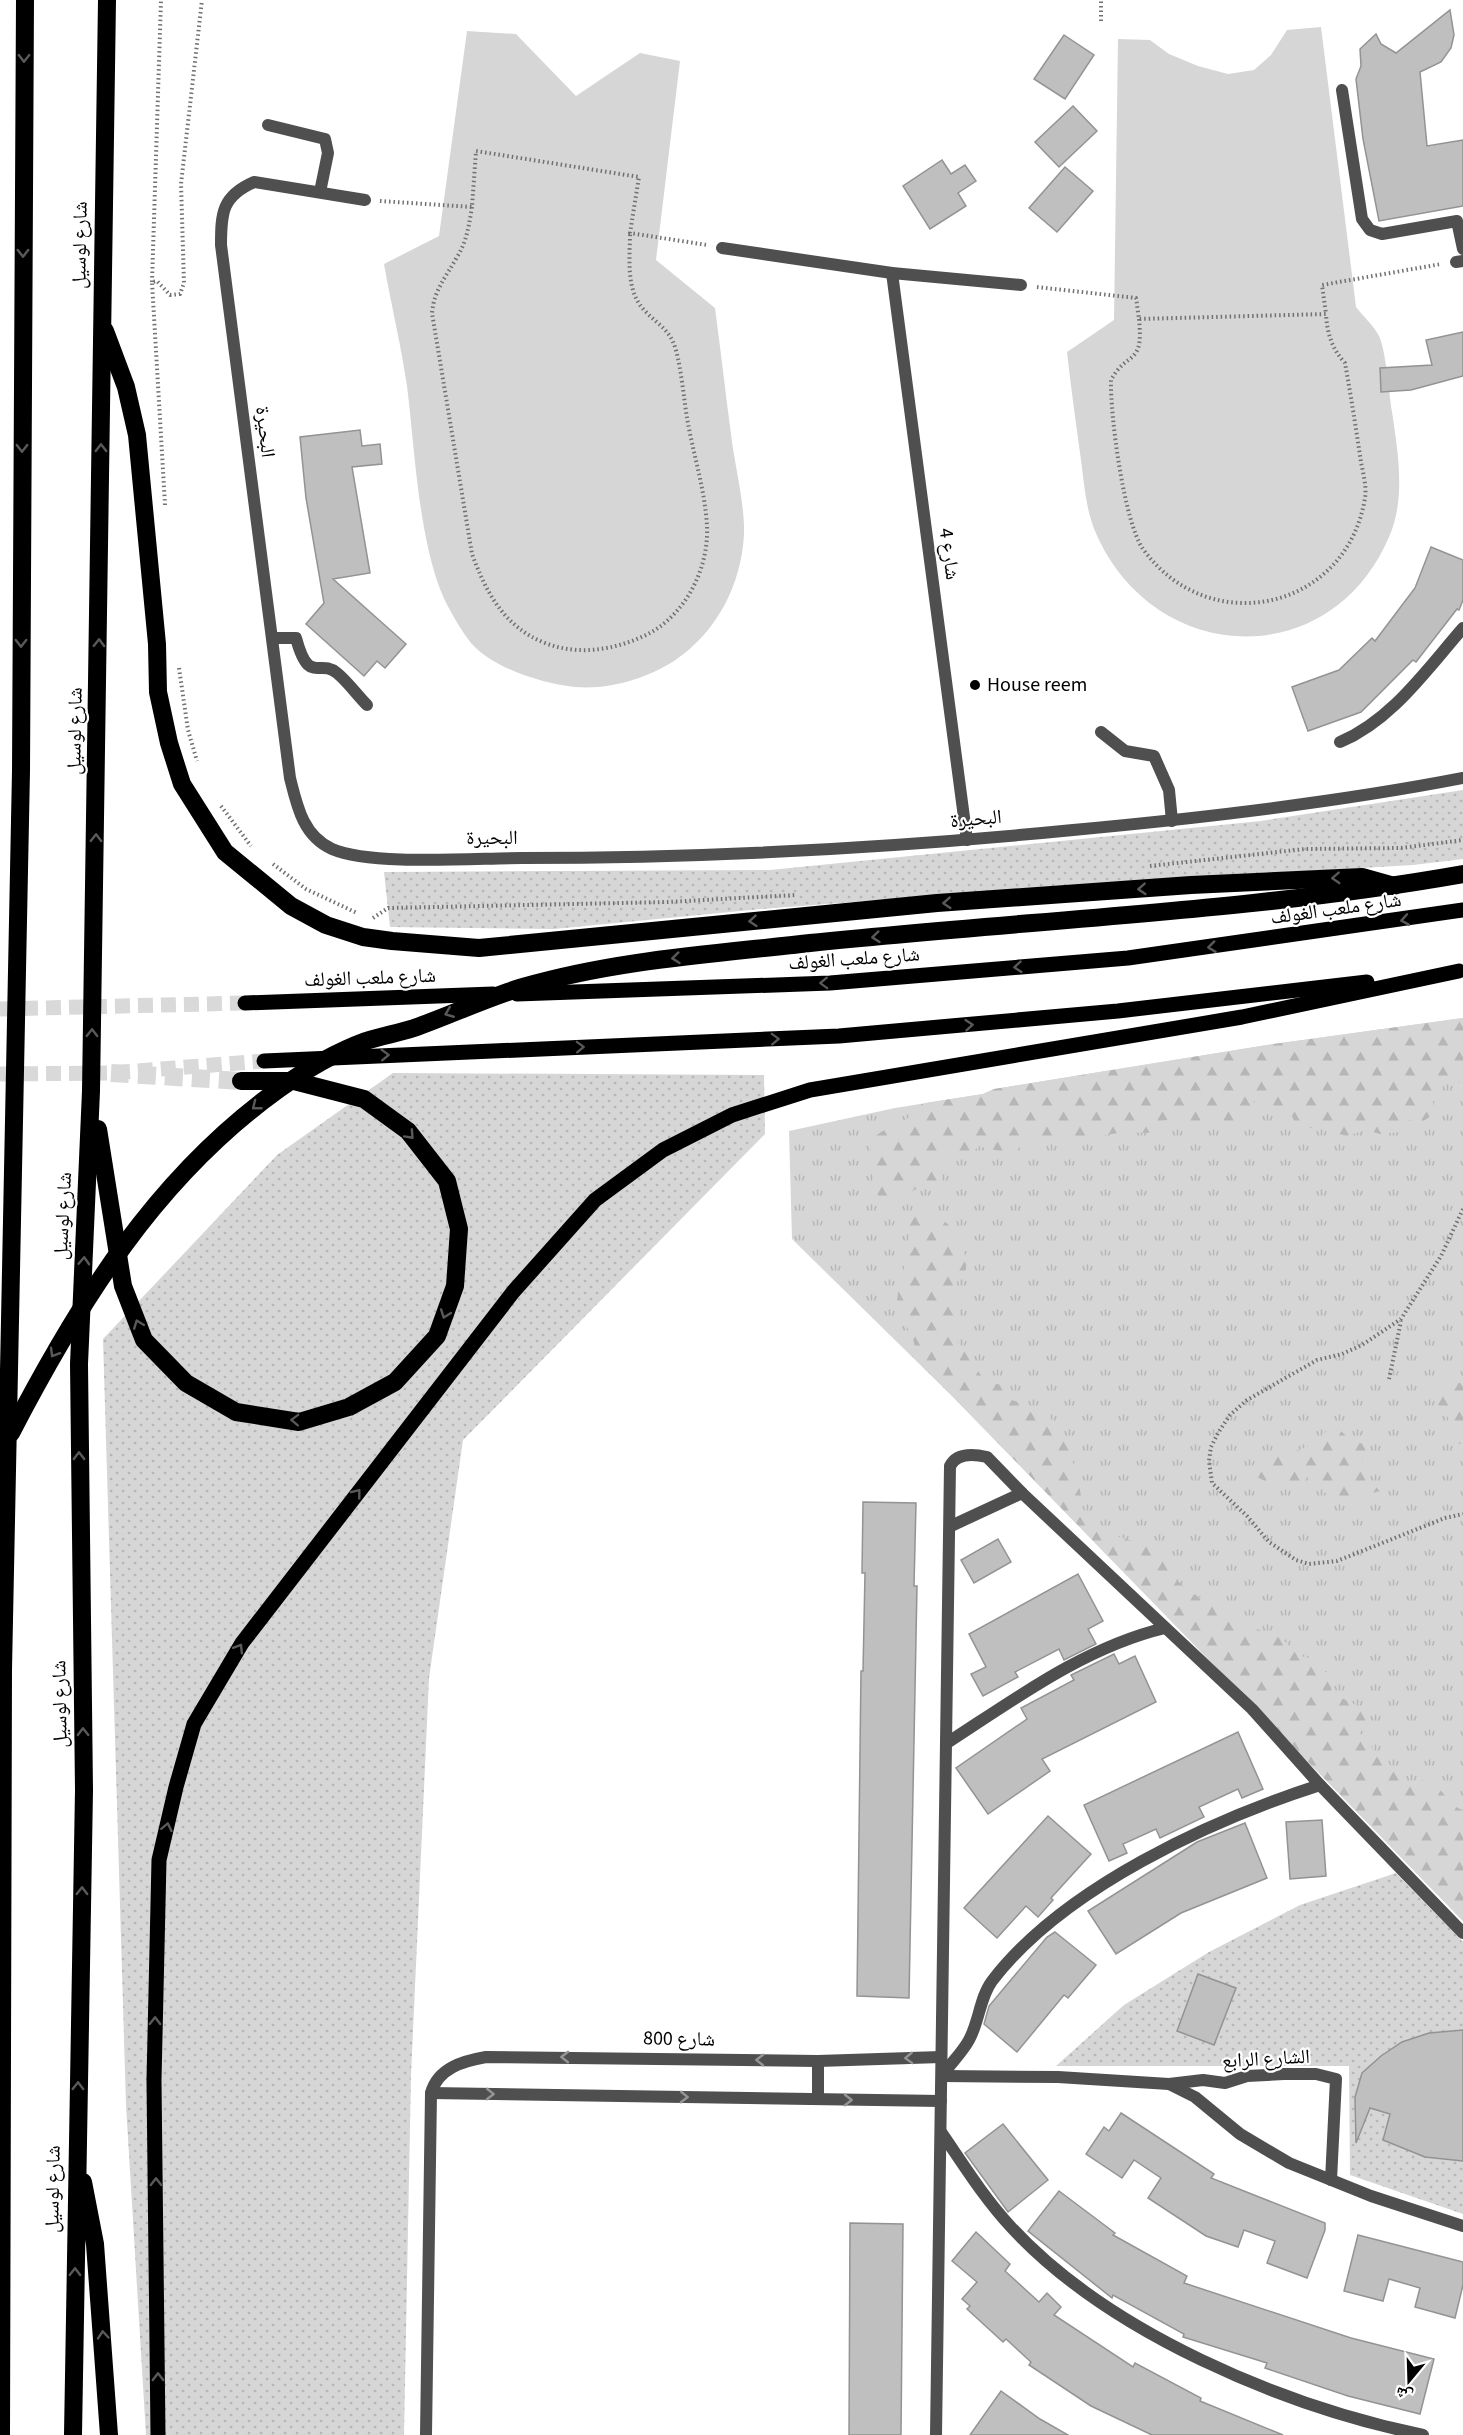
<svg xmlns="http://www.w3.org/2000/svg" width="1463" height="2435" viewBox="0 0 1463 2435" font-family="'Source Sans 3','Noto Naskh Arabic',sans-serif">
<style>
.grass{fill:url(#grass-tufts)}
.forest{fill:url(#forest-firs)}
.park{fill:#d6d6d6}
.garden{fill:url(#garden-dots)}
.building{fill:#bfbfbf;stroke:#939393;stroke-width:1.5}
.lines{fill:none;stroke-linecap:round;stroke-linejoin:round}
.primary-tunnel{stroke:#d9d9d9;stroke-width:15;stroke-dasharray:15 8;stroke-linecap:butt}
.highway-tunnel{stroke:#d9d9d9;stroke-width:18;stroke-dasharray:18 9;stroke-linecap:butt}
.path{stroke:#717171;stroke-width:4;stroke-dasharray:1.5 3;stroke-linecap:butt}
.lane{stroke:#4f4f4f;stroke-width:12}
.street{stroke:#4f4f4f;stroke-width:12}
.primary{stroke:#000;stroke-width:15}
.highway{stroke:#000;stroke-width:18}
.oneway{stroke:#595959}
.oneway2{stroke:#959595}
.poi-dot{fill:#000;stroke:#fff;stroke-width:2}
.labels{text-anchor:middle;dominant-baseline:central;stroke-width:4.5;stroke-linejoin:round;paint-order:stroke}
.street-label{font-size:20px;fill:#000;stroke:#fff}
.poi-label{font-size:20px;fill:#000;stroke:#fff;text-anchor:start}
</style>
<defs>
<pattern id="grass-tufts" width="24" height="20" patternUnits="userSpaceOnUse" patternTransform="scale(1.5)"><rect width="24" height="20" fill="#d6d6d6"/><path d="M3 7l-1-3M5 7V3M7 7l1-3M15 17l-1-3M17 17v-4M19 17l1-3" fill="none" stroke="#b6b6b6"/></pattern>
<pattern id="forest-firs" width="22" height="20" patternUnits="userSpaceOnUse" patternTransform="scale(1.5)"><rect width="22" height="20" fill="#d6d6d6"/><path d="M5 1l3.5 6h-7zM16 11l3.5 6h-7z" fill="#b6b6b6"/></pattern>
<pattern id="garden-dots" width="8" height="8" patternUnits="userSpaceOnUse" patternTransform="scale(1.5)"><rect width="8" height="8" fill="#d6d6d6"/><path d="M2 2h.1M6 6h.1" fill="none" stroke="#b6b6b6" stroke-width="1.8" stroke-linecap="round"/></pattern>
</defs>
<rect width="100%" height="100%" fill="#fff"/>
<!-- grass -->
<path class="grass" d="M1463,1018v903l-509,-523 -162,-159 -3,-108 106,-23 88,-14 11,-5 273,-44z"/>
<!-- forest -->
<g class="forest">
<path d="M1463,1018v65c-14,-3 -23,3 -30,16l1,15 -12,8 -14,-2 -8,12 -20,2 -14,-4 -20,6 -27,-9 -21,3 -6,-14 -14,-4 -1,-6 -7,-1 -10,-9 -7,2 3,15 -3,6 -22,4 -13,-5 -13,5h-15l-5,-5 -27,3 -9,12 -25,-1 -55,9 -6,-3 -29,-1 -23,17 -33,-8 -9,12 -20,-4 -7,11v15c-9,9 -18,5 -28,10 -11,8 -14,16 -30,15 -11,-11 -17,-51 -12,-66 16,-15 41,-17 53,-36l58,-9 11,-5 273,-44z"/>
<path d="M924,1210c26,7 47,38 41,65 -23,15 -7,26 -3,47l-7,16 30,43 17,4 10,15 32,12 12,12 13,22 12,49 -1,9 10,15 29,18 34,10 7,6 15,26 21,17 25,8 36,25 24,9 19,18 9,2 20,17 3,18 24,12 12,14 -10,14 8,3 8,16 9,3 19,27c8,0 16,-3 24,-1 18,5 21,25 37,29v111l-544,-559 -7,-27 -10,-15 -5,-18 2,-19 9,-26 1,-37z"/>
<path d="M1447,1379l16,5v61l-10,-4 -5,-7c5,-16 -3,-20 -12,-32l3,-19z"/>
<path d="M1330,1427l9,2c12,11 8,11 25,15l3,4 -5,14 8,8 -1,10 11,11c-16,2 -29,23 -42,4l-12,-1 -11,-18 -10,2 -2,11 -6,1 -12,-10 -16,3 -14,-7 19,-25 6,-2 12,3 23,-8z"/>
</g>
<!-- park -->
<g class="park">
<path d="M1321,27l35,280c7,9 18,19 23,29 7,15 10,57 13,76 6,40 14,87 -3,125 -59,138 -237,129 -294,-6 -9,-21 -11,-48 -14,-71 -5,-36 -10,-72 -14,-108l47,-32 4,-281 32,1 19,14 29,12 30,8 26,-4 17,-15 16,-25z"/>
<path d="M467,31l49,3 60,62 64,-43 40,8 -24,199 59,48c6,45 11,89 17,134 4,28 13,65 12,93 -3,51 -28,98 -70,126 -29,18 -65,29 -99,26 -31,-3 -83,-19 -104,-44 -8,-10 -15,-22 -21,-33 -31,-54 -35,-161 -43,-224 -6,-41 -16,-82 -23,-122l55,-28z"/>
</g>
<!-- garden -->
<g class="garden">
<path d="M1463,790v69l-50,6 -313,18 -339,26 -207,20 -164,-2 -6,-55 386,-2 491,-49z"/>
<path d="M393,1073l371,2 1,59 -302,306 -34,238 -18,397 -7,360h-258l-20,-330 -23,-766 174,-184z"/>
<path d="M1396,1873l67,69v272l-113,-39 -1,-109h-293l68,-61 85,-53 91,-47z"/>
</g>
<!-- building -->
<g class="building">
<path d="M1450,10l4,25 -3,13 -10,14 -21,10 7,74 36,-6v66l-84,15 -16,-82 -7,-60 5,-13 -1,-17 16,-15 5,10 15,9z"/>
<path d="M1064,35l30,20 -29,44 -31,-20z"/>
<path d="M1073,106l24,25 -38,36 -24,-25z"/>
<path d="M942,160l9,14 14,-9 11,16 -18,12 8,13 -36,23 -27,-43z"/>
<path d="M1065,167l28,24 -36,41 -28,-24z"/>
<path d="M1463,332v44l-52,14 -30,2 -1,-24 52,-3 -6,-25z"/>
<path d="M360,430l2,16 18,-2 2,20 -30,3 18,106 -37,6 73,65 -21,24 -8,-7 -13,15 -58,-52 18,-21 -18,-105 -6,-61z"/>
<path d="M1431,547l32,13v40l-4,10 -2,-1 -41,53 -3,-2 -52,52 -53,19 -16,-44 47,-17 33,-32 3,3 40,-53z"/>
<path d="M863,1502l53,1 -2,83h3l-8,412 -52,-2 4,-325h2l2,-98h-3z"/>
<path d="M998,1539l13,23 -37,21 -13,-23z"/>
<path d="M1078,1574l25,47 -15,8 8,15 -32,16 -5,-11 -44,23 3,5 -35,19 -12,-22 15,-7 -17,-33z"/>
<path d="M1114,1654l5,10 16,-8 21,46 -114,57 8,12 -62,43 -32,-46 71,-49 -6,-11 53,-28 -3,-5z"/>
<path d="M1238,1732l25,57 -21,9 -4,-9 -39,18 5,10 -44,21 -4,-9 -33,15 4,9 -18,8 -25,-56z"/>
<path d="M1048,1816l43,38 -40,44 2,2 -15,17 -12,-11 -29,32 -33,-30z"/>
<path d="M1322,1820l4,56 -36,3 -4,-57z"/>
<path d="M1245,1823l22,55 -86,35 -65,41 -28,-43 109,-69z"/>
<path d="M1055,1932l41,33 -28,33 -4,-3 -47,57 -33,-28 5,-18 58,-69z"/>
<path d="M1198,1974l38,14 -22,57 -37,-14z"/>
<path d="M1463,2030v131l-38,-4 -42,-17 7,-26 -20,-6 -14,35 -1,-46 7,-24 19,-17 21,-14 27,-9z"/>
<path d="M1121,2113l93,61 -3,4 114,45v7l-18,48 -40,-15 8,-22 -31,-11 -6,17 -32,-11 -58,-38 13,-20 -27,-18 -12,18 -36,-24 18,-27 5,4z"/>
<path d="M1003,2124l45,56 -40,32 -43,-59z"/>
<path d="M1059,2191l56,42 -2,2 74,41 -3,7 167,55 83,21 -14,55 -72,-18 -83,-28 2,-5 -84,-26 1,-3 -71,-39 -1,3 -84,-67z"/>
<path d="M850,2223l53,1 -2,211h-52z"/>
<path d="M976,2232l34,32 -5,7 34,31 8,-9 14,14 -7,8 79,52 2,-4 66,35 -1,3 83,34h-131l-61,-29 -62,-41 2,-3 -25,-23 -3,3 -36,-33 3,-3 -8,-7 15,-17 -25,-21z"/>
<path d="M1358,2235l105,27v23l-8,33 -40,-11 5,-19 -31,-9 -6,22 -39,-10z"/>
<path d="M1001,2391l39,28 28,16h-98z"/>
</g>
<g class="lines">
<!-- primary-tunnel -->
<g class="primary-tunnel">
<path d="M0,1009l245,-6"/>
<path d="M0,1074l111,-1 153,-12"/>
</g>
<!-- highway-tunnel -->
<path class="highway-tunnel" d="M111,1073l130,8"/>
<!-- path -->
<g class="path">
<path d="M1101,21v-21"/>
<path d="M380,201l92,6 4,-56 163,26 -9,56 77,12"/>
<path d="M472,207c-3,18 -5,34 -15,50 -11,20 -23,33 -25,56l40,241c14,38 32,73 73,89 34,13 69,7 101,-8 39,-19 63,-66 61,-109 -2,-36 -14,-73 -20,-108 -3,-18 -7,-62 -14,-76 -6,-15 -24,-24 -33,-37 -14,-20 -10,-49 -10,-72"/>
<path d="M152,282l9,-282"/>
<path d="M1037,287l99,11 3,21 187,-5 -4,-29 119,-21"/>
<path d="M1139,319c5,48 -12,31 -28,61 -1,35 13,142 32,169 66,92 204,61 222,-51 2,-11 -2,-25 -4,-36 -5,-33 -10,-66 -16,-99 -13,-14 -18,-30 -19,-49"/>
<path d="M165,505l-13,-223 5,-1 13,14 10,-1 4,-11 -3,-99 21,-184"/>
<path d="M179,668l9,62 9,31"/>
<path d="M221,806l30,40"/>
<path d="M273,864l33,25 51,24"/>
<path d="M1150,866l155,-17 96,-1 62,-8"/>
<path d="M373,918l15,-10 279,-6 129,-7"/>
<path d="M1463,1209l-22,47 -40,63 -39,26 -20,9 -25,6 -70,40 -17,15 -12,18 -7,14 -2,14 3,22 35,33 22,26 27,18 13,4 28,-3 108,-43 18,-4"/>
<path d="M1389,1379l12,-58"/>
</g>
<!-- lane -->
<g class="lane">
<path d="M268,125l57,14 3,14 -8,39"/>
<path d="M272,638h24c13,48 23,20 41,35 11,9 20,22 30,32"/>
<path d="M1101,732l24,19 29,5 15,34 3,31"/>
</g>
<!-- street -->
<g class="street">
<path d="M1342,90l20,129 8,11 12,4 75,-13 6,28"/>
<path d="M365,200l-111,-18c-32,14 -33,31 -33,63l69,533c7,28 13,58 42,71 40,17 143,9 190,9 184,0 368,-10 551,-28 131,-12 261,-27 390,-52"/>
<path d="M722,248l170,25 129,12"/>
<path d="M1456,262l7,-1"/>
<path d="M892,273l75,567"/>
<path d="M1340,742c52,-22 87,-73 123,-114"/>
<path d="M951,1526l71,-33"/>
<path d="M947,1743c68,-44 138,-96 218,-115"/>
<path d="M818,2061v38"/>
<path d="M942,2076l116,1 111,7 26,13 45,37 49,29 82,33 92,30"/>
<path d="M942,2076c8,-12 20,-23 27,-36 10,-18 11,-43 23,-59 71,-93 219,-161 328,-196"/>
<path d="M1169,2084l34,-4 22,3 22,-7 37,-2h32l20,5 -5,101"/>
<path d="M431,2093l510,8"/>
<path d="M941,2132c22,32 43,66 70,95 98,106 272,179 412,208"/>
<path d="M426,2435l5,-342c7,-25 32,-32 55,-36l332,4 123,-4"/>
<path d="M936,2435l14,-969c7,-14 24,-12 37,-9l35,36 230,216 68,76 143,148"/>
</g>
<!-- primary -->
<g class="primary">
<path d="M517,994l313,-11 298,-25 335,-48"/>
<path d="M245,1003l248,-9"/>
<path d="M264,1061l575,-25 279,-25 249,-29"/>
<path d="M158,2435l-4,-355 5,-220 17,-73 18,-63 48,-81 271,-351 82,-92 68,-50 69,-35 78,-25 432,-73 217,-46"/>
</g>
<!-- highway -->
<g class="highway">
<path d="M105,331l21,56 11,48 20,209 1,48 11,51 13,41 43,68 66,54 35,19 37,12 29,4 87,7 458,-45 254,-18 171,-8 32,9"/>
<path d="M98,1129l25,157 21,54 42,43 50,29 63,10 50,-15 46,-25 42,-46 18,-50 4,-57 -12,-48 -39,-50 -44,-32 -70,-18h-53"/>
<path d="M11,1433c68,-131 145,-256 268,-344 25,-18 57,-37 87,-48 16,-5 32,-8 48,-13 37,-13 72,-30 109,-41 93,-27 191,-33 287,-44 217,-23 438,-31 653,-69"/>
<path d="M83,2182l12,62 14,191"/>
<path d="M1,2435l2,-765 18,-899 4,-771"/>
<path d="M73,2435l11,-645 -5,-426 12,-273 16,-1091"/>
</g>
</g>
<!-- one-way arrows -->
<defs><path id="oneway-chevron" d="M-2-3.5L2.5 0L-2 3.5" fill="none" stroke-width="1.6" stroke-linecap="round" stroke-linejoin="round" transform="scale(1.5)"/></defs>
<g class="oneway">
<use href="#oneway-chevron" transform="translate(24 58) rotate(91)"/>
<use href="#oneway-chevron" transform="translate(23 253) rotate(90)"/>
<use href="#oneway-chevron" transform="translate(22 448) rotate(90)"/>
<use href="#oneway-chevron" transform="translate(101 448) rotate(-90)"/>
<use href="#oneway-chevron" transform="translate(21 643) rotate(90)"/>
<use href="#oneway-chevron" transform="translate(99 643) rotate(-89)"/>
<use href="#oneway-chevron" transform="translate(96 838) rotate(-89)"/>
<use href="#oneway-chevron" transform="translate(1336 878) rotate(177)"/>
<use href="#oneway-chevron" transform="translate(1142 889) rotate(176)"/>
<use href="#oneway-chevron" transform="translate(947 903) rotate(176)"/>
<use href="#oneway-chevron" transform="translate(1405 920) rotate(170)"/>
<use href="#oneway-chevron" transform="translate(753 921) rotate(175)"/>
<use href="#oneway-chevron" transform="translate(876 937) rotate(174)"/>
<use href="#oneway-chevron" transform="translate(1212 947) rotate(173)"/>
<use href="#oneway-chevron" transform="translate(676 958) rotate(174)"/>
<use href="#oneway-chevron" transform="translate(1018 967) rotate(175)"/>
<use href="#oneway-chevron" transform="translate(824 983) rotate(178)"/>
<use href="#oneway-chevron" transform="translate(449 1013) rotate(158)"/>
<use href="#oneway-chevron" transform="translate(969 1025) rotate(-5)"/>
<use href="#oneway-chevron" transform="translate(92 1033) rotate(-89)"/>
<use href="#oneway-chevron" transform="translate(775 1039) rotate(-2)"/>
<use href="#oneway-chevron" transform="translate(580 1047) rotate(-2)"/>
<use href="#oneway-chevron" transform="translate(385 1055) rotate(-2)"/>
<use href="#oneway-chevron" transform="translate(256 1106) rotate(142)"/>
<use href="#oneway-chevron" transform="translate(410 1135) rotate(47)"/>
<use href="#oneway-chevron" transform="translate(84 1261) rotate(-87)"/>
<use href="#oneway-chevron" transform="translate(445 1314) rotate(110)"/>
<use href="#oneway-chevron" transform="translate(138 1324) rotate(-111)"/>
<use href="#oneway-chevron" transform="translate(54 1353) rotate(121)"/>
<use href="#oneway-chevron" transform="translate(295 1420) rotate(-178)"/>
<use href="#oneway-chevron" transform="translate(79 1456) rotate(-90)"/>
<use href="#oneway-chevron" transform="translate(357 1493) rotate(-52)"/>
<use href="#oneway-chevron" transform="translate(239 1648) rotate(-58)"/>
<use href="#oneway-chevron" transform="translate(83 1732) rotate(-91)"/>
<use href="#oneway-chevron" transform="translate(167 1827) rotate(-78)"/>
<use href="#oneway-chevron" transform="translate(82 1891) rotate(-89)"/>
<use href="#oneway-chevron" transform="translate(155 2021) rotate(-89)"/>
<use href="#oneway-chevron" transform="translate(78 2086) rotate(-89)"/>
<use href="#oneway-chevron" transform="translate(156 2182) rotate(-91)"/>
<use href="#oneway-chevron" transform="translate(75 2272) rotate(-89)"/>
<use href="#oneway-chevron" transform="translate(103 2335) rotate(-95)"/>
<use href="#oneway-chevron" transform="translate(158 2377) rotate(-90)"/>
</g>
<g class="oneway2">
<use href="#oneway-chevron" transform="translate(565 2057) rotate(-179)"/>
<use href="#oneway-chevron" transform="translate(909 2058) rotate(178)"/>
<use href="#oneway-chevron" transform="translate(760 2060) rotate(-179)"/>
<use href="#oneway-chevron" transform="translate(490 2094) rotate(1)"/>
<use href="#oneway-chevron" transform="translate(684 2097) rotate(1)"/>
<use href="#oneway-chevron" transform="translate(848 2100)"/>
</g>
<!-- markers -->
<circle class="poi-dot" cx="975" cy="685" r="6"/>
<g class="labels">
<!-- street labels -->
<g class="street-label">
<text transform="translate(80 245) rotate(-89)">شارع لوسيل</text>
<text transform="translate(265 432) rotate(83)">البحيرة</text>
<text transform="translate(949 554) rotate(82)">شارع 4</text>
<text transform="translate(75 731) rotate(-89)">شارع لوسيل</text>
<text transform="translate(976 819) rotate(-5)">البحيرة</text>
<text x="492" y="838">البحيرة</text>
<text transform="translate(1336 909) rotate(-8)">شارع ملعب الغولف</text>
<text transform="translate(854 959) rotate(-4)">شارع ملعب الغولف</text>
<text transform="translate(370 978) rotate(-2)">شارع ملعب الغولف</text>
<text transform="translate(63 1216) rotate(-87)">شارع لوسيل</text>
<text transform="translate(60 1704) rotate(-91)">شارع لوسيل</text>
<text transform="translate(679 2039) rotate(1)">شارع 800</text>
<text transform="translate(1266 2059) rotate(-3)">الشارع الرابع</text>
<text transform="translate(53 2189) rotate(-89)">شارع لوسيل</text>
</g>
<!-- poi labels -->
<g class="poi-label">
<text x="987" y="685">House reem</text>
</g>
</g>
<!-- north arrow -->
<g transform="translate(1409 2381) rotate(199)" stroke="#ffffff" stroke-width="4.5" paint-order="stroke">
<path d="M0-4.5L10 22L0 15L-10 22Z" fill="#000000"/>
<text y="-9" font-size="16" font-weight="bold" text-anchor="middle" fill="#000000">ش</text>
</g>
</svg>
